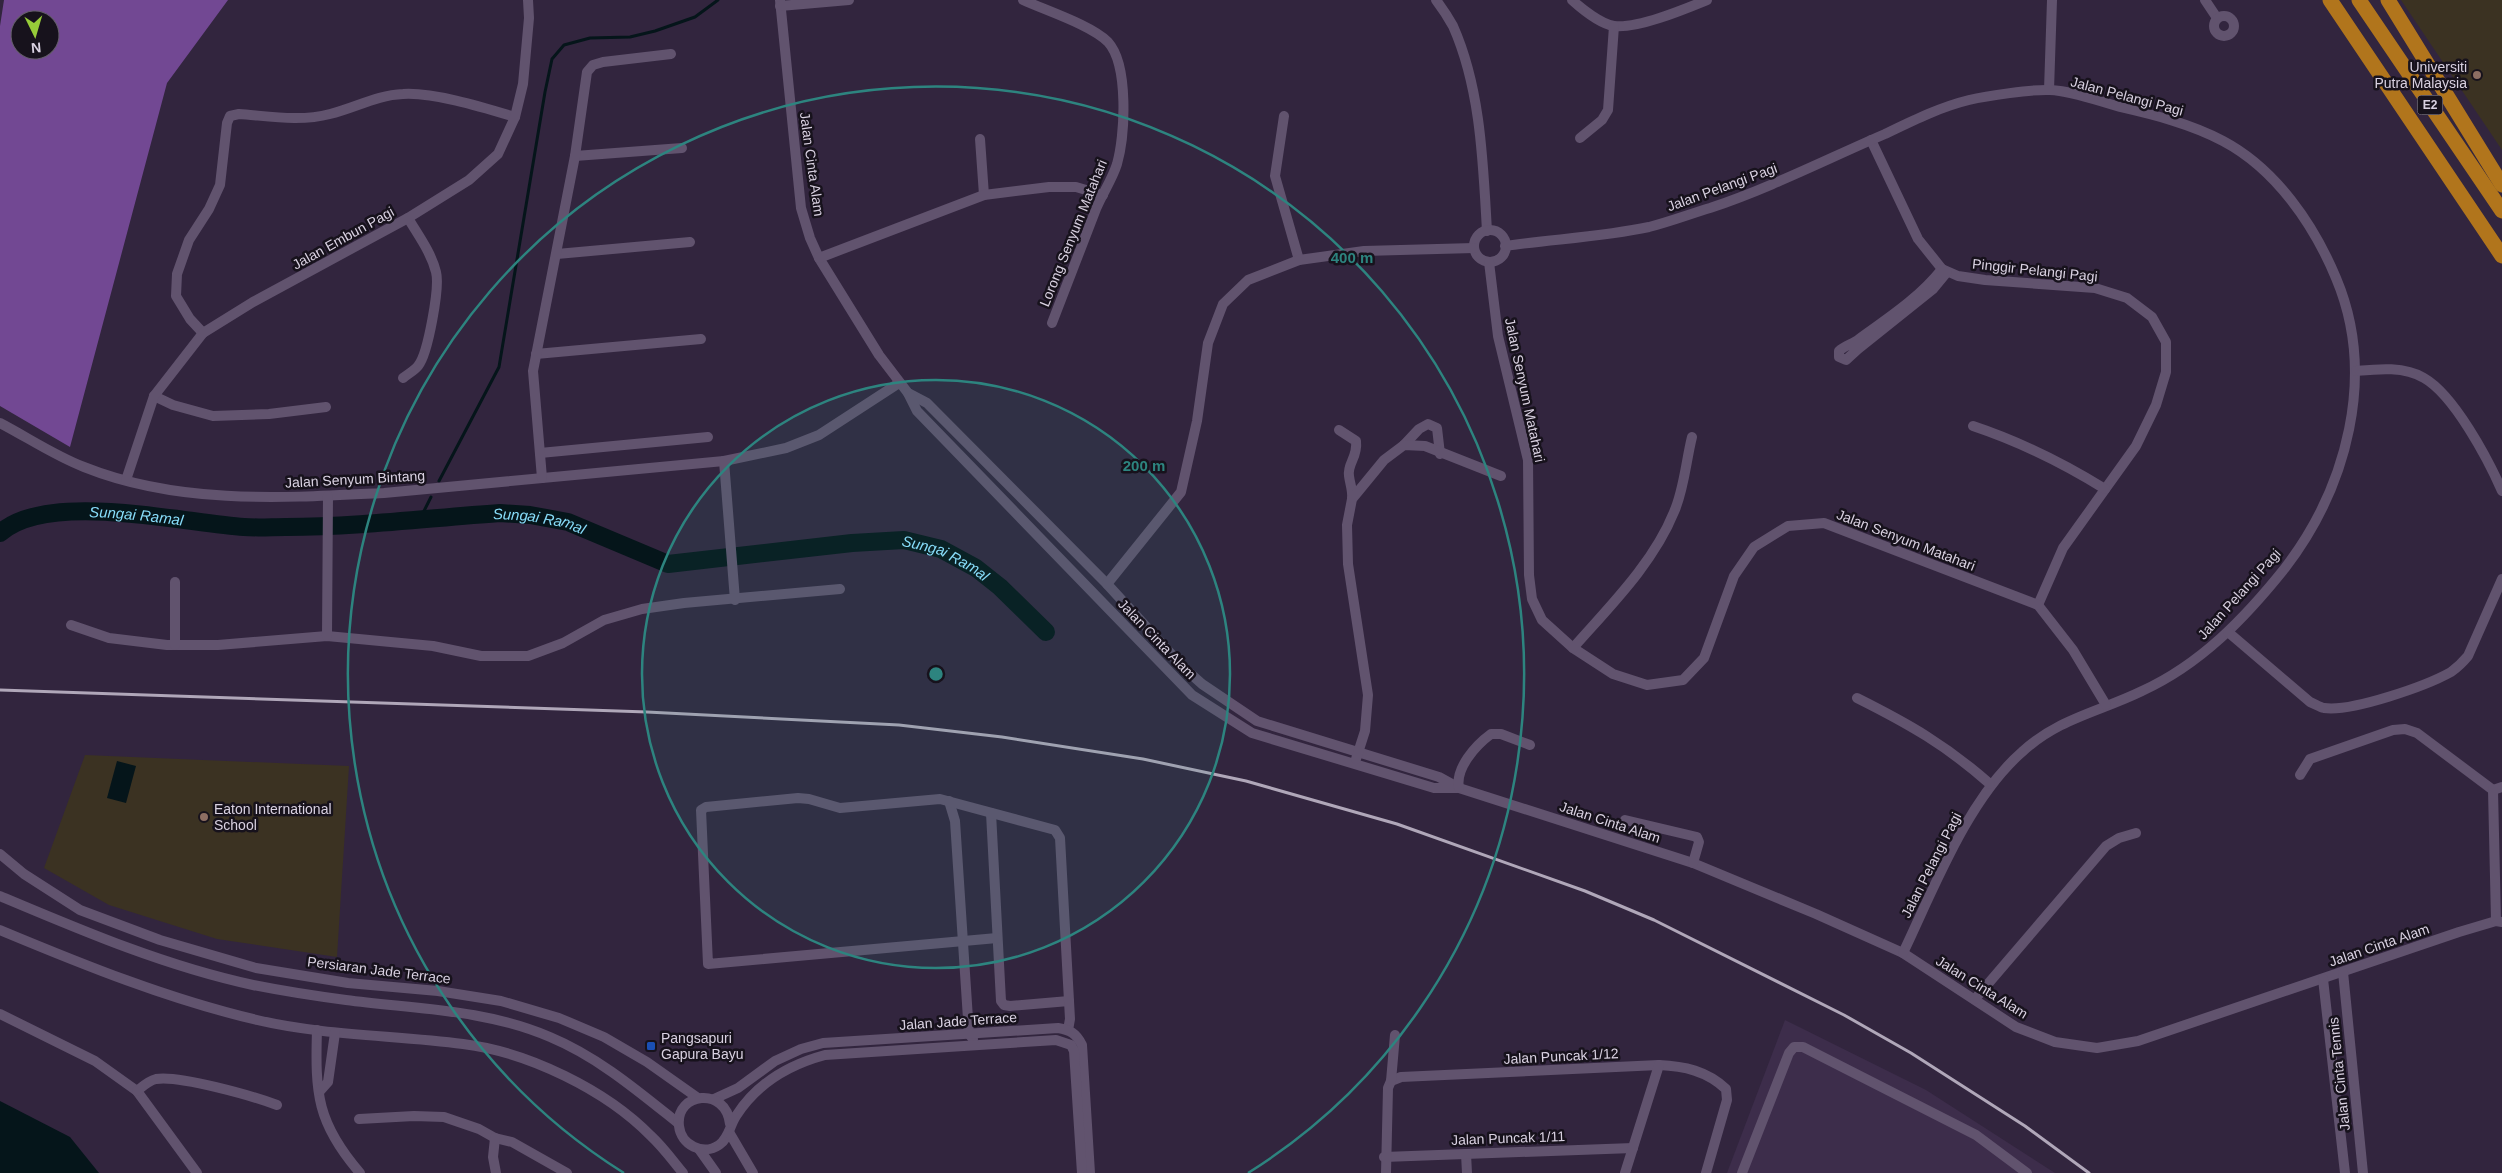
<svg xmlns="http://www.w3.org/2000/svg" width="2502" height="1173" viewBox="0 0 2502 1173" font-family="Helvetica,sans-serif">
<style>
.built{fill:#3d2d4b}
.education{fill:#3b3222}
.forest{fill:#724893;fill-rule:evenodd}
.water{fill:#05151a}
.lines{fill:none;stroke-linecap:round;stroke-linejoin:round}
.stream{stroke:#05151a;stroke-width:3}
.river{stroke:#05151a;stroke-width:18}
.minor{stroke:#61536e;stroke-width:10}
.highway{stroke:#b1751c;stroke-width:15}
.rail{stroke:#b0a7b9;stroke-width:3}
.ring{fill:none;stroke:#2d847f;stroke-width:2.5}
.education-dot{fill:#8d6e63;stroke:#17121c;stroke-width:2}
.transit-dot{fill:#1a4fb4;stroke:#17121c;stroke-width:2}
.labels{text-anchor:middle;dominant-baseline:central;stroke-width:5;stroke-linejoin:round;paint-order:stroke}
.shield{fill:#17121c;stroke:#9f98a6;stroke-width:1}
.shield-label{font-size:12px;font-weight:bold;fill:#d9d1e1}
.poi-label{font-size:14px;fill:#d9d1e1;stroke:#17121c;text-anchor:start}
.street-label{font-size:14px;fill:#d9d1e1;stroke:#17121c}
.water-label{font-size:15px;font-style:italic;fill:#87dcf9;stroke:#17121c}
.centre{fill:#2d847f;stroke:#17121c;stroke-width:2.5}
.ring-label{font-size:15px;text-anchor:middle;font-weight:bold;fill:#2d847f;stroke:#17121c;stroke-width:5;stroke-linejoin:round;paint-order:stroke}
</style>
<rect width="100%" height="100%" fill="#32253e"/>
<!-- built -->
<path class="built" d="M1785,1020l141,70 129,83h-328z"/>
<!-- education -->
<g class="education">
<path d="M2401,0h101v150z"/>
<path d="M85,755l264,11 -12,191 -120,-18 -108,-34 -65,-37z"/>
</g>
<!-- forest -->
<path class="forest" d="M4,0h224l-61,83 -97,364 -70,-41v-380zM20,20h30v30h-30z"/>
<!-- water -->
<g class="water">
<path d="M117,761l19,5 -10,37 -19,-5z"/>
<path d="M0,1101l70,36 29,36h-99z"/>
</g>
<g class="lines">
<!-- stream -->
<g class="stream">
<path d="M439,481l60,-114 46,-275 7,-33 12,-14 26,-7 40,-1 25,-6 40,-14 23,-17"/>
<path d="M420,519l11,-22"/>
</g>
<!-- river -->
<path class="river" id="s1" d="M0,533c48,-43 183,-10 244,-6 14,1 28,0 42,0 71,0 143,-9 214,-14l30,2 38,7 100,42 184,-21 52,-3 37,9 35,19 24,19 46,45"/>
<!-- minor -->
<g class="minor">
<path d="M780,0l21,208 9,30 9,20 60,97 29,38 19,10 180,181 76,83 19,17 55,37 182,56 20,11 234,75 123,51 87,39 113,74 39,15 42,6 41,-7 321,-109 37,-11 6,1"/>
<path d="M1023,0c24,11 68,25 85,42 21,23 17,94 9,122 -5,16 -15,30 -21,45 -15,38 -29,76 -44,114"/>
<path d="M1436,0c6,8 12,17 17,26 28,63 30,137 34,205"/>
<path d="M1572,0c10,9 29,24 42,26 23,3 71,-17 93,-26"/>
<path d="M2205,0l12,18"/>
<path d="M780,6l69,-6"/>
<circle cx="2224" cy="26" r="10"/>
<path d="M2049,90l3,-90"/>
<path d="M1284,116l-9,60 24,84"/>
<path d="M1580,138l22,-18 6,-10 6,-84"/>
<path d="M980,139l4,56"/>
<path d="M1871,140l47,99 24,30 16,7 27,4 110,8 32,10 25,19 14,25v30l-10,33 -20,41 -73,102 -25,57"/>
<path d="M575,156l107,-8"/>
<circle cx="1490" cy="246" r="16"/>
<path d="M1505,246c48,-7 97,-9 144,-19 20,-5 41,-13 61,-19 60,-20 117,-49 175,-74 27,-13 55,-27 84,-34 17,-4 64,-11 81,-10 23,1 48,11 70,17 35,8 71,17 103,34 53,28 91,84 113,137 41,97 11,209 -51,290 -40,50 -84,96 -143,123 -43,21 -83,27 -120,61 -54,47 -88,136 -119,201"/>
<path d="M557,254l133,-12"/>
<path d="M819,258l165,-63 65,-8h27l27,8"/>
<path d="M1489,262l9,74 30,124 1,115 3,24 10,21 31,28 40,26 34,11 36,-5 21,-22 30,-82 20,-29 34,-21 36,-3 214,82 35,45 33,55"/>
<path d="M1942,269c-23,29 -54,49 -83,70 -6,5 -14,6 -20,12v6l7,3 12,-11 75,-60 14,-17"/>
<path d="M203,333l-13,-14 -14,-23 1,-22 12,-34 20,-31 11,-24 7,-62 3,-7 9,-2c29,2 61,8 91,0 25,-6 47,-19 73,-20 31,-2 82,14 112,23"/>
<path d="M536,354l165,-15"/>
<path d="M2356,371c21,-2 48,-5 68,7 30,17 64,81 78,113"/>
<path d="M403,378c5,-4 12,-8 15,-12 10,-12 22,-79 18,-94 -5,-20 -18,-37 -28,-54"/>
<path d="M908,393l9,18 275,284 60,38 182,55h24"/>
<path d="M154,396l19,9 40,11 56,-2 57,-7"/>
<path d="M0,423c27,14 55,33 84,44 95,38 200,31 300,26l340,-32"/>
<path d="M1973,426c48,16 90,37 132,63"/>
<path d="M1339,430l17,11c2,17 -9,22 -7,35 1,8 4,14 3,23"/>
<path d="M1404,445l15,-16 9,-5 9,4 3,26"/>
<path d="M540,453l168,-16"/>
<path d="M542,478l-9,-107 42,-215 12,-84 6,-7 10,-3 68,-8"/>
<path d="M126,480l28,-84 49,-63 50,-31 155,-84 61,-38 29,-26 17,-37 8,-33 6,-66 -1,-18"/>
<path d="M1107,584l74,-92 16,-71 11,-78 15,-39 25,-24 51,-20 65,-9 110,-3"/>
<path d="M735,600l-11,-139 62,-13 33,-13 80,-52"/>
<path d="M71,625l38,13 58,7h51l109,-9 106,10 48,10h47l35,-13 41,-23 38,-11 42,-6 156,-14"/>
<path d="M2228,632l82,70c5,2 10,5 14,6 28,4 102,-22 127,-36 7,-5 12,-10 17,-16l34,-77"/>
<path d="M327,636l1,-140"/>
<path d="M175,645v-63"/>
<path d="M1573,648c36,-41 80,-84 101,-136 10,-22 12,-51 18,-75"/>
<path d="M1857,698c52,26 89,47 133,86"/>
<path d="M1356,759l9,-28 3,-36 -20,-131 -1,-39 5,-26 32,-39 20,-15 21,1 76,30"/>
<path d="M2300,775l10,-16 83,-29 12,-1 12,4 76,57"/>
<path d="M1459,788c-4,-20 17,-43 32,-54h10l29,11"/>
<path d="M949,801l6,20 14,213 4,5"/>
<path d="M991,813l10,188 3,4 6,1 59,-5"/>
<path d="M1625,820l72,17 2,5 -6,21"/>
<path d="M0,854l24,20 56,36 80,30 96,28 92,15 90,8 63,10 58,17 45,19 43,25 51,36"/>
<path d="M0,896c83,35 165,70 253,89 30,6 62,11 93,15 69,9 139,9 204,37 48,20 88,54 128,86"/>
<path d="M2496,921l-3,-131 9,-3"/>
<path d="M0,930c84,35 168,69 257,90 68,16 138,15 206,24 65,8 143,46 188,92 12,11 22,25 32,37"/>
<path d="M997,938l-289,26 -7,-154 5,-3 92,-9 11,1 31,9 100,-9 115,31 5,8 10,181 -2,11"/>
<path d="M2343,972l20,201"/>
<path d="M2323,979l22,194"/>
<path d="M1975,999l131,-153 13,-8 17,-5"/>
<path d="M0,1014l95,47 42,30 60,82"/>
<path d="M317,1030c-2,64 0,93 43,143"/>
<path d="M1391,1081l10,-4 258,-12c25,1 48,6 67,24l1,11 -21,73"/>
<path d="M137,1091c6,-5 11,-10 19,-12 23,-4 97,17 121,26"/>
<path d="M320,1091l8,-9 7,-49"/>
<path d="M714,1099l24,-11 37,-27 26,-12 22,-6 235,-15c12,2 18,5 24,17l8,128"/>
<path d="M359,1119l55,-3 30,1 35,12 16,9 17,4 55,31"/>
<path d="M730,1124c-4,-38 -55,-32 -51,2 2,19 24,30 40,19 10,-7 11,-20 17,-29 21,-33 52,-51 89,-61l231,-15 15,5 3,6 8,122"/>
<path d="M729,1132l24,41"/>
<path d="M495,1138l-2,19 3,16"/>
<path d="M699,1149l17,24"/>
<path d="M1466,1154l1,19"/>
<path d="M1384,1157l249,-9"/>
<path d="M1386,1173l2,-85 3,-7 4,-46"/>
<path d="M1625,1173l34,-108"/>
<path d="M1742,1173l47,-120 5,-6h9l173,88 51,38"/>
</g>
<!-- highway -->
<g class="highway">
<path d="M2330,0l172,256"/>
<path d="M2359,0l143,211"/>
<path d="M2388,0l114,185"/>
</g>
<!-- rail -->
<path class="rail" d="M0,690l647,22 252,13 103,12 141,22 103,22 151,43 188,67 69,29 190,95 67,38 114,73 64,47"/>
</g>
<!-- distance rings -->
<circle cx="936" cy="674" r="294" fill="#2d847f" fill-opacity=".12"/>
<g class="ring">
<circle cx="936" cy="674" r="294"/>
<path d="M624 1173A588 588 0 1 1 1248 1173"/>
</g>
<!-- markers -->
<g class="education-dot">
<circle cx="2477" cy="75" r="5"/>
<circle cx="204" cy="817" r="5"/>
</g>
<rect class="transit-dot" x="646" y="1041" width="10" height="10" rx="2.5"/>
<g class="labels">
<!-- shield labels -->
<rect class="shield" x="2417.5" y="95.5" width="25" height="19" rx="4"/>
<g class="shield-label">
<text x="2430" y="105">E2</text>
</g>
<!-- poi labels -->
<g class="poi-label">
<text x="2467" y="67" text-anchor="end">Universiti<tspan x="2467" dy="16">Putra Malaysia</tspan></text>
<text x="214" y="809">Eaton International<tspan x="214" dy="16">School</tspan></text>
<text x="661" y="1038">Pangsapuri<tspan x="661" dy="16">Gapura Bayu</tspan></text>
</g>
<!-- street labels -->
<g class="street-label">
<text transform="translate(2127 96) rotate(15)">Jalan Pelangi Pagi</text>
<text transform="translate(812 164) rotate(82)">Jalan Cinta Alam</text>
<text transform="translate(1722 187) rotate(-20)">Jalan Pelangi Pagi</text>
<text transform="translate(1073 233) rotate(-68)">Lorong Senyum Matahari</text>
<text transform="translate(343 238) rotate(-29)">Jalan Embun Pagi</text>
<text transform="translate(2035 270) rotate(6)">Pinggir Pelangi Pagi</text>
<text transform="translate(1525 390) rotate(78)">Jalan Senyum Matahari</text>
<text transform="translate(355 479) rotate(-3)">Jalan Senyum Bintang</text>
<text transform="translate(1906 540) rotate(21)">Jalan Senyum Matahari</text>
<text transform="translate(2239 594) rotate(-48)">Jalan Pelangi Pagi</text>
<text transform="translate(1157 639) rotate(46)">Jalan Cinta Alam</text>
<text transform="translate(1610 822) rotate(18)">Jalan Cinta Alam</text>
<text transform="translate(1931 865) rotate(-63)">Jalan Pelangi Pagi</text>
<text transform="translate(2379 945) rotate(-19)">Jalan Cinta Alam</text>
<text transform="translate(379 970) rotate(7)">Persiaran Jade Terrace</text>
<text transform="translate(1982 987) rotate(32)">Jalan Cinta Alam</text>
<text transform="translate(958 1021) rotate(-4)">Jalan Jade Terrace</text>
<text transform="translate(1561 1056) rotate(-3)">Jalan Puncak 1/12</text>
<text transform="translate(2339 1074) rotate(-96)">Jalan Cinta Tennis</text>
<text transform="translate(1508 1138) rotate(-2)">Jalan Puncak 1/11</text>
</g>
<!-- water labels -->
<g class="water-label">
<text stroke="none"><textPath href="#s1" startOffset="141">Sungai Ramal</textPath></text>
<text stroke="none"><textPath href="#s1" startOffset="546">Sungai Ramal</textPath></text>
<text stroke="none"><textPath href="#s1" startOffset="966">Sungai Ramal</textPath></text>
</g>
</g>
<circle cx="936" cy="674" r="8" class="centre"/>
<g class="ring-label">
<text x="1352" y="263">400 m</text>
<text x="1144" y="471">200 m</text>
</g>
<!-- north arrow -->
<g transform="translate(35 35) rotate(175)"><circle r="24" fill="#17121c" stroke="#655e6b"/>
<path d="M0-4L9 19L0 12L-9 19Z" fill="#97cc39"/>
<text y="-8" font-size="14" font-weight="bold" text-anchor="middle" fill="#d9d1e1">N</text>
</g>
</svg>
